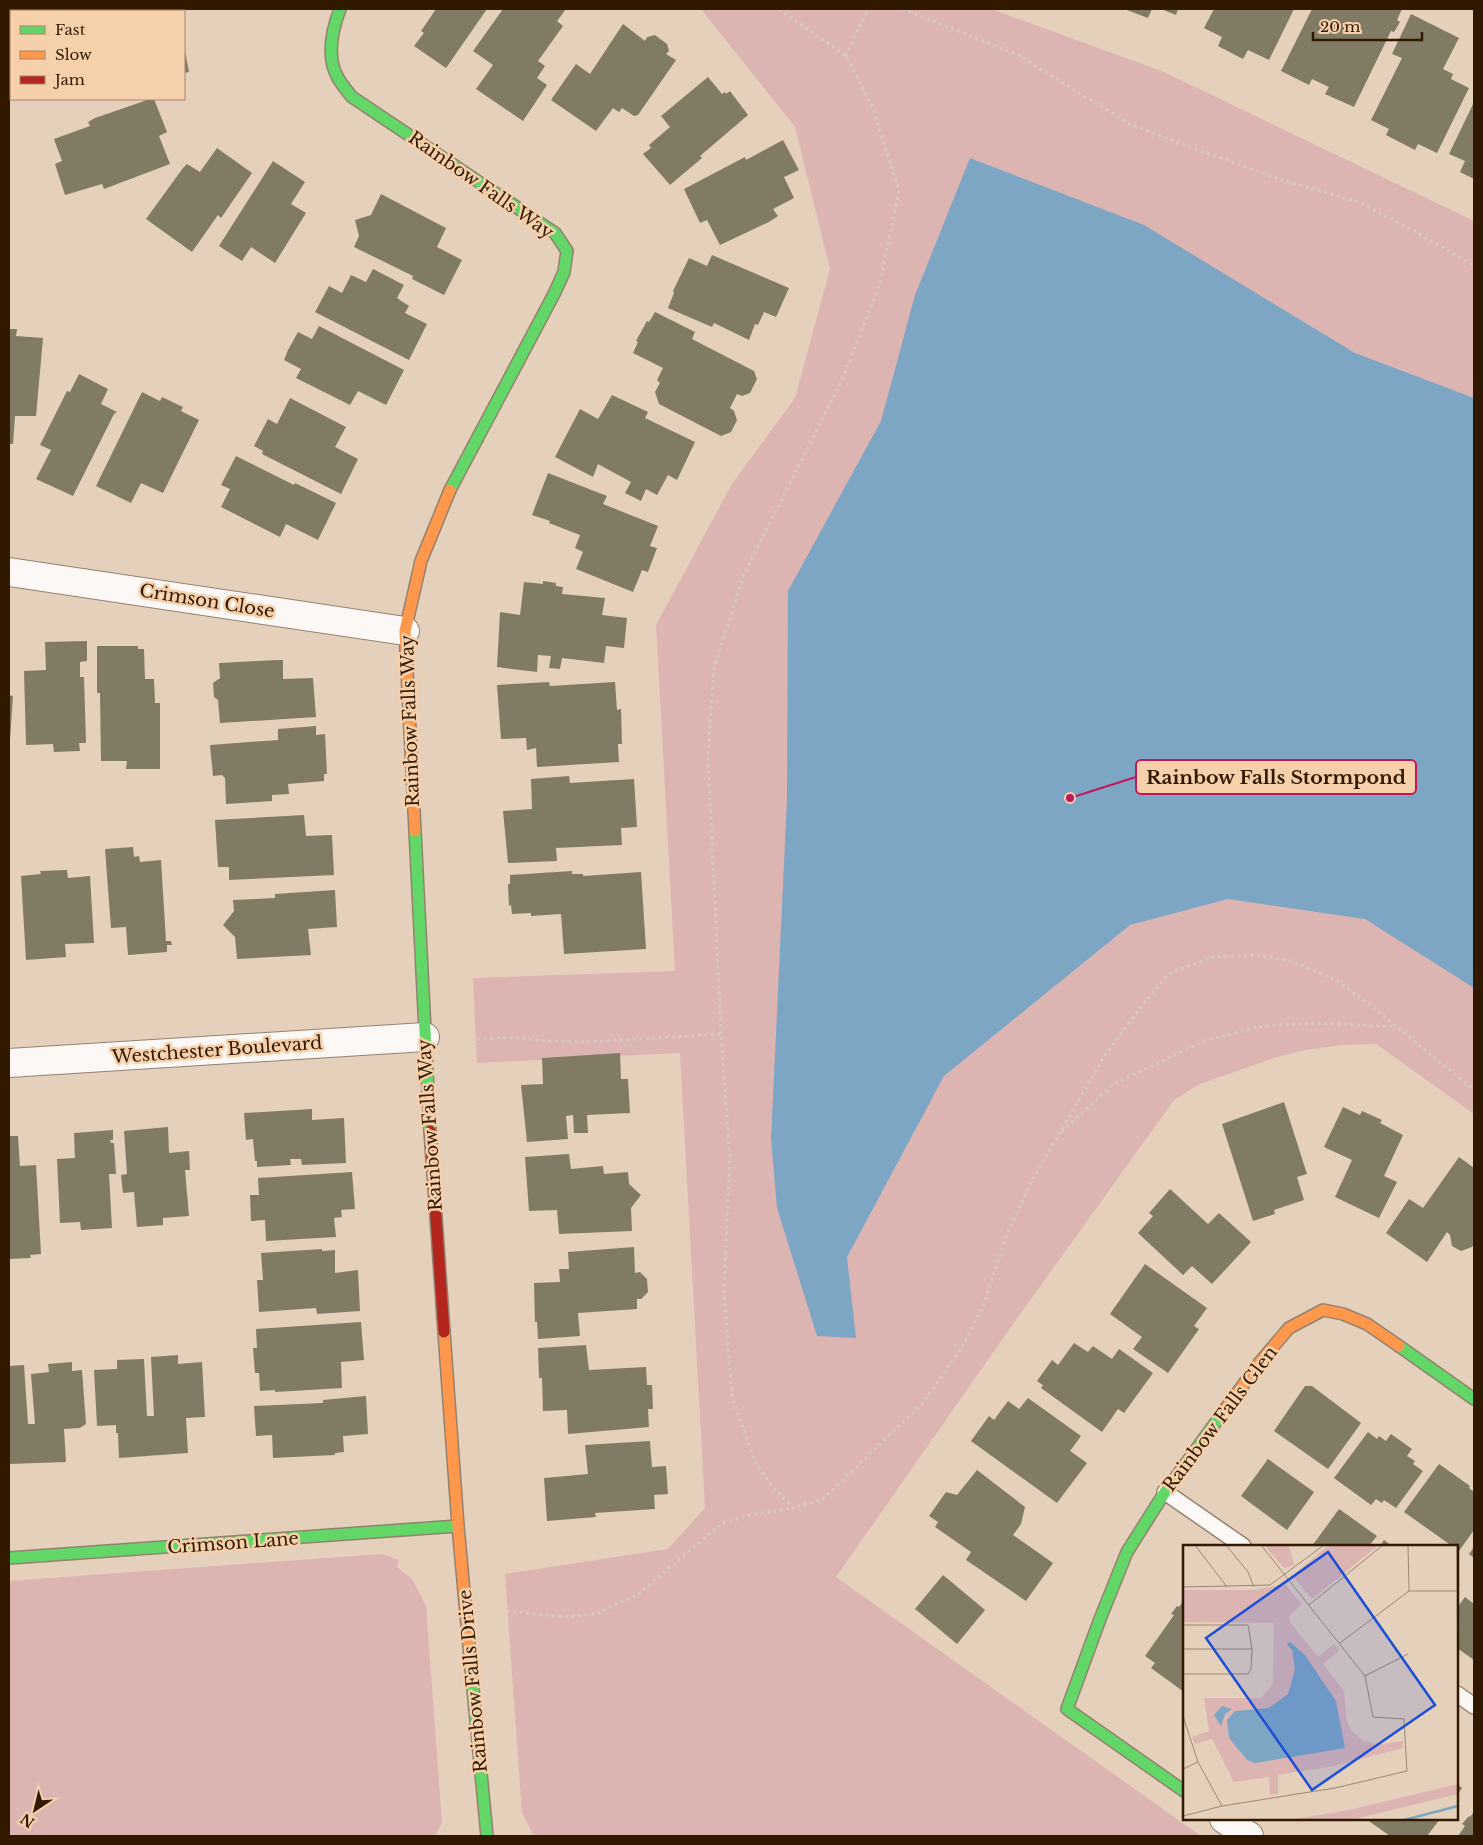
<svg xmlns="http://www.w3.org/2000/svg" width="1483" height="1845" viewBox="0 0 1483 1845" font-family="'Libre Baskerville',serif">
<style>
.green{fill:#dcb5b3}
.water{fill:#7da5c4}
.building{fill:#817b66}
.lines{fill:none;stroke-linecap:round;stroke-linejoin:round}
.lane-casing{stroke:#948270;stroke-width:18}
.street-casing{stroke:#948270;stroke-width:30}
.fast-casing{stroke:#948270;stroke-width:14}
.slow-casing{stroke:#948270;stroke-width:14}
.jam-casing{stroke:#948270;stroke-width:14}
.path{stroke:#d3ccc5;stroke-width:3;stroke-dasharray:2.5 4;stroke-linecap:butt}
.lane{stroke:#fbf8f5;stroke-width:15}
.street{stroke:#fbf8f5;stroke-width:28}
.fast{stroke:#63d668;stroke-width:11}
.slow{stroke:#ff974d;stroke-width:11}
.jam{stroke:#b3261e;stroke-width:11}
.labels{text-anchor:middle;dominant-baseline:central;stroke-width:5;stroke-linejoin:round;paint-order:stroke}
.street-label{font-size:18px;fill:#311900;stroke:#f6cfab}
.inset-river{fill:none;stroke:#7da5c4;stroke-width:2.5}
.inset-road{fill:none;stroke:#9d8771;stroke-width:1}
.view{fill:#1d4ed8;fill-opacity:0.15;stroke:#1d4ed8;stroke-width:2.5}
.inset-edge{fill:none;stroke:#311900;stroke-width:2.5}
.leader{fill:none;stroke:#c2185b;stroke-width:2}
.callout-dot{fill:#c2185b;stroke:#f6cfab;stroke-width:2}
.callout{fill:#f6cfab;stroke:#c2185b;stroke-width:2}
.callout-label{font-size:19px;text-anchor:middle;font-weight:bold;fill:#311900}
</style>
<rect width="100%" height="100%" fill="#e5d0bc"/>
<!-- green -->
<g class="green">
<path d="M701,9h290l173,63 310,149v893l-98,-70 -34,1 -36,5 -26,6 -80,28 -26,16 -168,234 -170,243 365,259h-667l-12,-23 -17,-239 163,-25 37,-41 -25,-455 -203,10 -4,-85 202,-7 -19,-346 76,-141 63,-86 35,-129 -35,-142z"/>
<path d="M382,1554l17,6 -2,7 15,12 14,27 16,217 -7,13h-426v-255z"/>
</g>
<!-- water -->
<path class="water" d="M970,158l174,67 211,128 119,45v590l-109,-69 -137,-20 -98,26 -186,151 -97,181 9,81 -39,-2 -40,-128 -6,-69 16,-339 1,-209 93,-170 34,-126z"/>
<!-- building -->
<g class="building">
<path d="M436,9h51l-41,59 -32,-22 10,-13 -3,-2z"/>
<path d="M503,9h63l-9,12 6,5 -25,35 7,5 -8,12 10,7 -24,36 -47,-32 17,-24 -20,-14z"/>
<path d="M1124,9h28l-4,9z"/>
<path d="M1161,9h17l-2,6z"/>
<path d="M1214,9h80l-25,51 -21,-10 -5,9 -25,-13 4,-9 -18,-9z"/>
<path d="M1312,9h90l-5,11 3,2 -6,10 -3,-1 -37,76 -29,-13 4,-7 -17,-8 -3,6 -28,-14z"/>
<path d="M1411,14l48,24 -16,31 10,5 -2,5 18,9 -32,65 -19,-9 -3,6 -29,-15 3,-6 -18,-9 31,-62 -10,-4z"/>
<path d="M623,24l22,17 2,-4 8,-2 12,9 2,7 -3,3 10,6 -38,55 -4,1 -12,-8 -3,4 -6,-4 -17,23 -45,-31 25,-36 14,10z"/>
<path d="M184,46l5,26 -5,1z"/>
<path d="M708,77l14,17 3,-2 1,2 4,-3 18,24 -48,41 2,2 -32,27 -27,-31 8,-6 -2,-3 21,-18 -9,-11z"/>
<path d="M150,99h4l13,33 -8,4 11,28 -66,25 -2,-5 -37,11 -10,-31 7,-3 -8,-22 36,-13 -2,-4 7,-4z"/>
<path d="M1474,102v77l-14,-7 5,-11 -16,-7z"/>
<path d="M783,140l16,30 -15,7 10,21 -21,11 5,7 -9,6 -49,23 -13,-25 -7,3 -16,-34 61,-32 1,3z"/>
<path d="M217,148l35,25 -31,45 -3,-3 -26,37 -46,-33 37,-51 4,-4 13,8z"/>
<path d="M273,161l32,21 -14,22 15,9 -31,50 -24,-16 -9,14 -23,-15z"/>
<path d="M381,194l65,34 -9,19 25,13 -18,35 -32,-16 1,-3 -59,-29 5,-11 -4,-16 16,-5z"/>
<path d="M712,255l77,33 -13,29 -12,-5 -6,13 -3,-1 -6,16 -35,-17 -2,4 -44,-19 6,-15 -1,-2 16,-33 18,8z"/>
<path d="M373,269l31,16 -7,13 12,8 -4,7 22,11 -18,36 -94,-48 14,-26 13,7 9,-18 15,7z"/>
<path d="M655,312l40,20 -3,7 62,32 3,8 -7,14 -8,3 -5,-2 -7,14 4,3 3,9 -6,12 -10,4 -62,-32 -4,-12 5,-9 -3,-3 6,-12 -30,-15 5,-11 -2,-1 11,-20 2,1z"/>
<path d="M319,326l85,44 -18,35 -28,-14 -8,14 -54,-27 5,-9 -17,-9 4,-10 10,-18 14,7z"/>
<path d="M9,329h8l-1,7 27,2 -7,78h-21l-2,28h-4z"/>
<path d="M79,374l29,15 -7,15 16,8 -3,2 -41,82 -37,-17 15,-29 -11,-5 27,-54 3,1z"/>
<path d="M142,392l18,9 2,-4 21,10 -2,4 18,9 -36,73 -22,-10 -10,20 -35,-17z"/>
<path d="M612,395l36,17 -3,6 50,24 -18,38 -9,-5 -11,20 -11,-6 -5,12 -16,-8 6,-11 -33,-18 -5,13 -38,-20 25,-48 18,10z"/>
<path d="M290,398l56,29 -11,20 23,12 -17,35 -79,-40 1,-3 -9,-5 14,-27 9,5z"/>
<path d="M236,456l58,29 1,-2 41,20 -18,37 -32,-16 -6,13 -59,-30 9,-18 -9,-4z"/>
<path d="M548,473l59,23 -4,8 55,22 -8,20 7,2 -9,24 -6,-2 -9,22 -57,-23 7,-17 -8,-4 5,-13 -31,-12 1,-2 -18,-6z"/>
<path d="M543,581l13,2v3l7,1 -1,7 43,4 -3,17 25,3 -3,30 -18,-2 -2,17 -42,-5 -2,11 -11,-1 2,-12 -13,-1 -1,17 -40,-5 3,-55 20,3 4,-33 19,2z"/>
<path d="M87,641v20l-7,1v15h4l2,66h-7l1,8 -26,1 -1,-8 -27,1 -2,-74 22,-1 -1,-28z"/>
<path d="M97,646h41v3h6l1,30h9l1,24h5v66h-34l1,-8h-26l-1,-68h-3z"/>
<path d="M276,660h7v19l30,-1 3,39 -96,6 -2,-23 -4,-3 -1,-14 7,-5 -1,-15z"/>
<path d="M549,682l1,4 65,-4 2,28 4,-1 1,35h-4l1,18 -82,5 -1,-19 -9,2 -1,-12 -25,1 -4,-54z"/>
<path d="M9,695l4,1 -3,44h-1z"/>
<path d="M316,726v9l9,-1 2,40h-3v7l-36,3 1,10 -17,1v6l-46,3 -1,-26 -3,-3 -9,1 -3,-31 68,-5v-11z"/>
<path d="M569,776l1,7 64,-4 3,48 -16,1 1,17 -66,3 1,13 -49,2 -5,-52 29,-2 -1,-30z"/>
<path d="M304,815l2,21 26,-1 2,40 -105,5v-13h-11l-3,-47z"/>
<path d="M133,847l1,10 5,-1 1,6 21,-2 5,81h5l1,4h-5v7l-39,3 -2,-28 -15,1 -6,-79z"/>
<path d="M67,870l1,8 22,-2 4,67 -29,1 1,13 -40,3 -5,-84 20,-2 -1,-3z"/>
<path d="M572,871v3h11v2l58,-4 5,77 -82,5 -3,-40 -30,2v-3l-19,1 -1,-9 -2,1 -1,-22h2v-9z"/>
<path d="M335,890l2,37 -29,2 3,26 -74,4 -2,-22 -12,-12 11,-14 -1,-11 42,-2v-4z"/>
<path d="M620,1053l1,26h7l2,34 -43,2 1,18h-14l-1,-18 -7,1 2,23 -41,3 -6,-57 22,-1 -1,-26z"/>
<path d="M1284,1102l23,72 -10,3 7,23 -30,10 1,4 -22,7 -31,-97z"/>
<path d="M1343,1107l17,8 2,-4 20,9 -2,3 23,12 -19,41 13,6 -18,36 -44,-21 17,-37 -28,-13z"/>
<path d="M312,1109v11l32,-2 2,45 -44,2 -1,-6h-11l1,6 -34,2v-6h-2l-2,-22 -7,1 -2,-27z"/>
<path d="M168,1127l1,26 20,-2 1,19h-5l4,46 -26,2v7l-26,2 -3,-35 -11,1 -2,-18 6,-1 -3,-43z"/>
<path d="M113,1130v10h-3l1,3h3l2,31h-7l3,54 -31,2 -1,-8 -20,1 -3,-64 18,-1 -1,-25z"/>
<path d="M9,1136h9l2,30 16,-1 5,89 -11,1 1,3 -22,1z"/>
<path d="M569,1154l2,15 32,-3 1,8 24,-2 1,12 12,11 -10,13 1,23 -73,3 -2,-24 -28,1 -4,-54z"/>
<path d="M1459,1157l15,11v76l-2,3 -11,4 -9,-5 -2,-11 -3,-3 -20,30 -41,-29 23,-34 14,9z"/>
<path d="M352,1172l3,37 -14,1 1,7 -8,1 2,19 -70,4 -1,-21 -14,1 -1,-26h9l-1,-17z"/>
<path d="M1170,1189l38,35 11,-11 32,29 -39,42 -20,-18 -9,9 -45,-42 15,-17 -4,-3z"/>
<path d="M634,1247l1,26 5,-1 7,7 1,13 -7,7h-4v10l-59,4 2,23 -42,3 -1,-17h-2l-1,-39 26,-1 -1,-13h10l-1,-17z"/>
<path d="M322,1249v2l13,-1v23l23,-3 2,41 -43,3 -1,-6 -57,4 -2,-32h6l-2,-27z"/>
<path d="M1145,1264l62,44 -13,18 5,3 -31,44 -35,-24 9,-12 -32,-23z"/>
<path d="M361,1322l3,38 -23,2 1,26 -67,4v-2l-15,1 -1,-18h-4l-2,-25h4l-1,-19z"/>
<path d="M1074,1343l14,9 5,-6 19,13 7,-10 34,24 -29,40 -6,-4 -16,23 -61,-44 2,-3 -6,-4 15,-21 6,5z"/>
<path d="M586,1345l3,25 57,-3 1,18h5l1,24h-5l1,18 -81,7 -1,-24 -24,1 -1,-33h-3l-1,-30z"/>
<path d="M178,1355v9l24,-2 3,55 -19,1 2,35 -69,5 -1,-25h-2v-8l-19,1 -3,-56 23,-1v-9l27,-1 3,57h7l-3,-59z"/>
<path d="M72,1362v9l10,-1 4,54 -6,4 -16,1 2,33 -57,2v-98l15,-1 4,59h7l-4,-50 18,-2 -1,-8z"/>
<path d="M1305,1386h7l49,37 -33,46 -54,-38z"/>
<path d="M366,1396l2,38 -25,2 1,16 -9,1v2l-62,3 -1,-23 -16,1 -2,-30 69,-3v-3z"/>
<path d="M1028,1398l53,38 -11,15 17,12 -30,40 -86,-62 18,-25 5,4 14,-19 11,8z"/>
<path d="M1368,1432l9,7 2,-3 7,5 5,-7 21,15 -5,7 8,5 -2,3 10,7 -27,37 -12,-8 -2,3 -6,-4 -5,6 -37,-27z"/>
<path d="M650,1441l2,26 14,-1 2,28 -14,1 1,14 -60,4 1,4 -49,4 -3,-43 44,-4 -3,-29z"/>
<path d="M1268,1459l46,33 -27,38 -46,-34z"/>
<path d="M1439,1464l31,22 -1,2 5,4v38l-15,21 -2,-1v-4h-5l-48,-34z"/>
<path d="M977,1470l48,37 -4,17 -8,11 40,28 -27,38 -60,-41 5,-8 -36,-25 3,-5 -9,-6 17,-24 11,3z"/>
<path d="M1339,1509l38,27 -8,10h-57z"/>
<path d="M1384,1540l8,6h-12z"/>
<path d="M1474,1547v11l-5,-4z"/>
<path d="M943,1575l42,35 -28,34 -42,-35z"/>
<path d="M1465,1597l9,7v56l-17,-12v-40z"/>
<path d="M1184,1600v92l-33,-24 4,-5 -10,-7 29,-41 -3,-1 6,-8 2,1z"/>
<path d="M1457,1784l5,4 -5,7z"/>
<path d="M1474,1812v24h-16l7,-10 -3,-2 7,-8 1,1z"/>
<path d="M1366,1819h74l-13,17h-37z"/>
</g>
<g class="lines">
<!-- lane casing -->
<g class="lane-casing">
<g id="lane">
<path d="M1165,1492l78,54"/>
<path d="M1457,1694l17,12"/>
</g>
</g>
<!-- street casing -->
<g class="street-casing">
<g id="street">
<path d="M9,572l396,59"/>
<path d="M9,1063l416,-26"/>
<path d="M1224,1819l25,17"/>
</g>
</g>
<!-- fast casing -->
<g class="fast-casing">
<g id="fast">
<path d="M340,9c-8,21 -14,48 -2,69 4,7 9,13 14,19l203,136 12,18 -3,21 -10,22 -104,196"/>
<path d="M415,831l15,300"/>
<path d="M1399,1346l75,53"/>
<path d="M9,1558l449,-32"/>
<path d="M471,1668l16,168"/>
<path d="M1184,1791l-117,-82 33,-90 27,-67 38,-60 59,-81"/>
</g>
</g>
<!-- slow casing -->
<g class="slow-casing">
<g id="slow">
<path d="M415,831l-10,-200 16,-70 29,-71"/>
<path d="M444,1332l14,194 13,142"/>
<path d="M1224,1411l36,-49 29,-34 34,-18 20,4 24,10 32,22"/>
</g>
</g>
<!-- jam casing -->
<g class="jam-casing">
<path id="jam" d="M430,1131l14,201"/>
</g>
<!-- path -->
<g class="path">
<path d="M779,9l67,47 26,50 27,84 -19,94 -39,98 -97,192 -30,94 -6,87 13,279 9,124 -6,131 8,108 23,64 15,23 23,24 30,-9 99,-95 39,-55 22,-43 25,-74 22,-48 75,-129 35,-47 30,-35 44,-16 45,-2 32,6 45,19 33,24 105,86"/>
<path d="M903,9l115,46 110,68 56,22 98,35 77,22 59,31 56,33"/>
<path d="M18,11l2,-2"/>
<path d="M9,25l2,-4"/>
<path d="M846,56l22,-47"/>
<path d="M471,1040l37,-3 38,4 43,1 132,-8"/>
<path d="M1062,1131l52,-47 92,-44 58,-14 53,-3 79,4"/>
<path d="M507,1611l58,6 31,-3 41,-19 84,-71 29,-9 42,-7"/>
</g>
<!-- lane -->
<use href="#lane" class="lane"/>
<!-- street -->
<use href="#street" class="street"/>
<!-- fast -->
<use href="#fast" class="fast"/>
<!-- slow -->
<use href="#slow" class="slow"/>
<!-- jam -->
<use href="#jam" class="jam"/>
</g>
<g class="labels">
<!-- street labels -->
<g class="street-label">
<text transform="translate(481 185) rotate(35)">Rainbow Falls Way</text>
<text transform="translate(207 601) rotate(9)">Crimson Close</text>
<text transform="translate(410 721) rotate(-92)">Rainbow Falls Way</text>
<text transform="translate(217 1050) rotate(-4)">Westchester Boulevard</text>
<text transform="translate(430 1125) rotate(-94)">Rainbow Falls Way</text>
<text transform="translate(1220 1419) rotate(-53)">Rainbow Falls Glen</text>
<text transform="translate(233 1543) rotate(-4)">Crimson Lane</text>
<text transform="translate(473 1681) rotate(-95)">Rainbow Falls Drive</text>
</g>
</g>
<!-- overview -->
<g transform="translate(1183 1545)">
<rect width="275" height="275" fill="#e5d0bc"/>
<path d="M85,0h21l5,20 -10,3 -18,-21zM146,0h50l-67,54 -20,-23zM102,39l17,20 -12,11 -1,6 29,36 16,-13 5,7 -16,13 21,27 2,27 5,12 11,10 15,5 26,-4v7l-69,18 -56,9v19l-8,1 -1,-18 -35,5 -22,-43 -17,5 -3,-7 17,-6 -5,-33h57l12,-14 1,-61 -91,-1v-32h71zM275,239v10l-108,26h-60l59,-10z" fill="#dcb5b3"/>
<path d="M107,97l15,13 31,46 9,47 -90,15 -8,-3 -18,-22 -2,-18 8,-9 34,-3 19,-14 7,-24 -3,-20 -5,-6zM39,161l10,3 -7,5 -4,12 -7,-11z" fill="#7da5c4"/>
<path class="inset-river" d="M221,275l54,-14"/>
<path class="inset-road" d="M12,0l32,42M43,0l22,27 6,15M225,0l1,46M274,0l1,195M0,42l87,-2 54,-40M126,60l74,-60M0,80h65l4,24 -1,20 -3,5h-65M157,98l69,-52h49M0,104h69M182,131l43,-22M0,171l15,46 24,44M0,224l15,-7M0,271l39,-10 113,-18 72,-17 -3,-52 -31,-2 -8,-41 -104,-131"/>
<path class="view" d="M145,7l107,153 -123,85 -106,-152z"/>
<rect width="275" height="275" class="inset-edge"/>
</g>
<!-- callouts -->
<path class="leader" d="M1070 798L1136 777"/>
<circle class="callout-dot" cx="1070" cy="798" r="5"/>
<rect class="callout" x="1136" y="760" width="280" height="34" rx="5"/>
<g class="callout-label">
<text x="1276" y="784">Rainbow Falls Stormpond</text>
</g>
<!-- border -->
<rect width="1483" height="1845" fill="none" stroke="#311900" stroke-width="20"/>
<!-- legend -->
<rect x="10" y="10" width="175" height="90" fill="#f6cfab" stroke="#a78667"/>
<rect x="20" y="26" width="25" height="8" fill="#63d668" stroke="#a78667"/>
<text x="55" y="35" font-size="15" fill="#311900">Fast</text>
<rect x="20" y="51" width="25" height="8" fill="#ff974d" stroke="#a78667"/>
<text x="55" y="60" font-size="15" fill="#311900">Slow</text>
<rect x="20" y="76" width="25" height="8" fill="#b3261e" stroke="#a78667"/>
<text x="55" y="85" font-size="15" fill="#311900">Jam</text>
<!-- north arrow -->
<g transform="translate(35 1810) rotate(215)" stroke="#f6cfab" stroke-width="4" paint-order="stroke">
<path d="M0-4L9 19L0 12L-9 19Z" fill="#311900"/>
<text y="-8" font-size="14" font-weight="bold" text-anchor="middle" fill="#311900">N</text>
</g>
<!-- scale -->
<path d="M1313 32v8h109v-8" fill="none" stroke="#311900" stroke-width="2.5"/>
<text x="1320" y="32" font-size="15" fill="#311900" stroke="#f6cfab" stroke-width="4" paint-order="stroke">20 m</text>
</svg>
